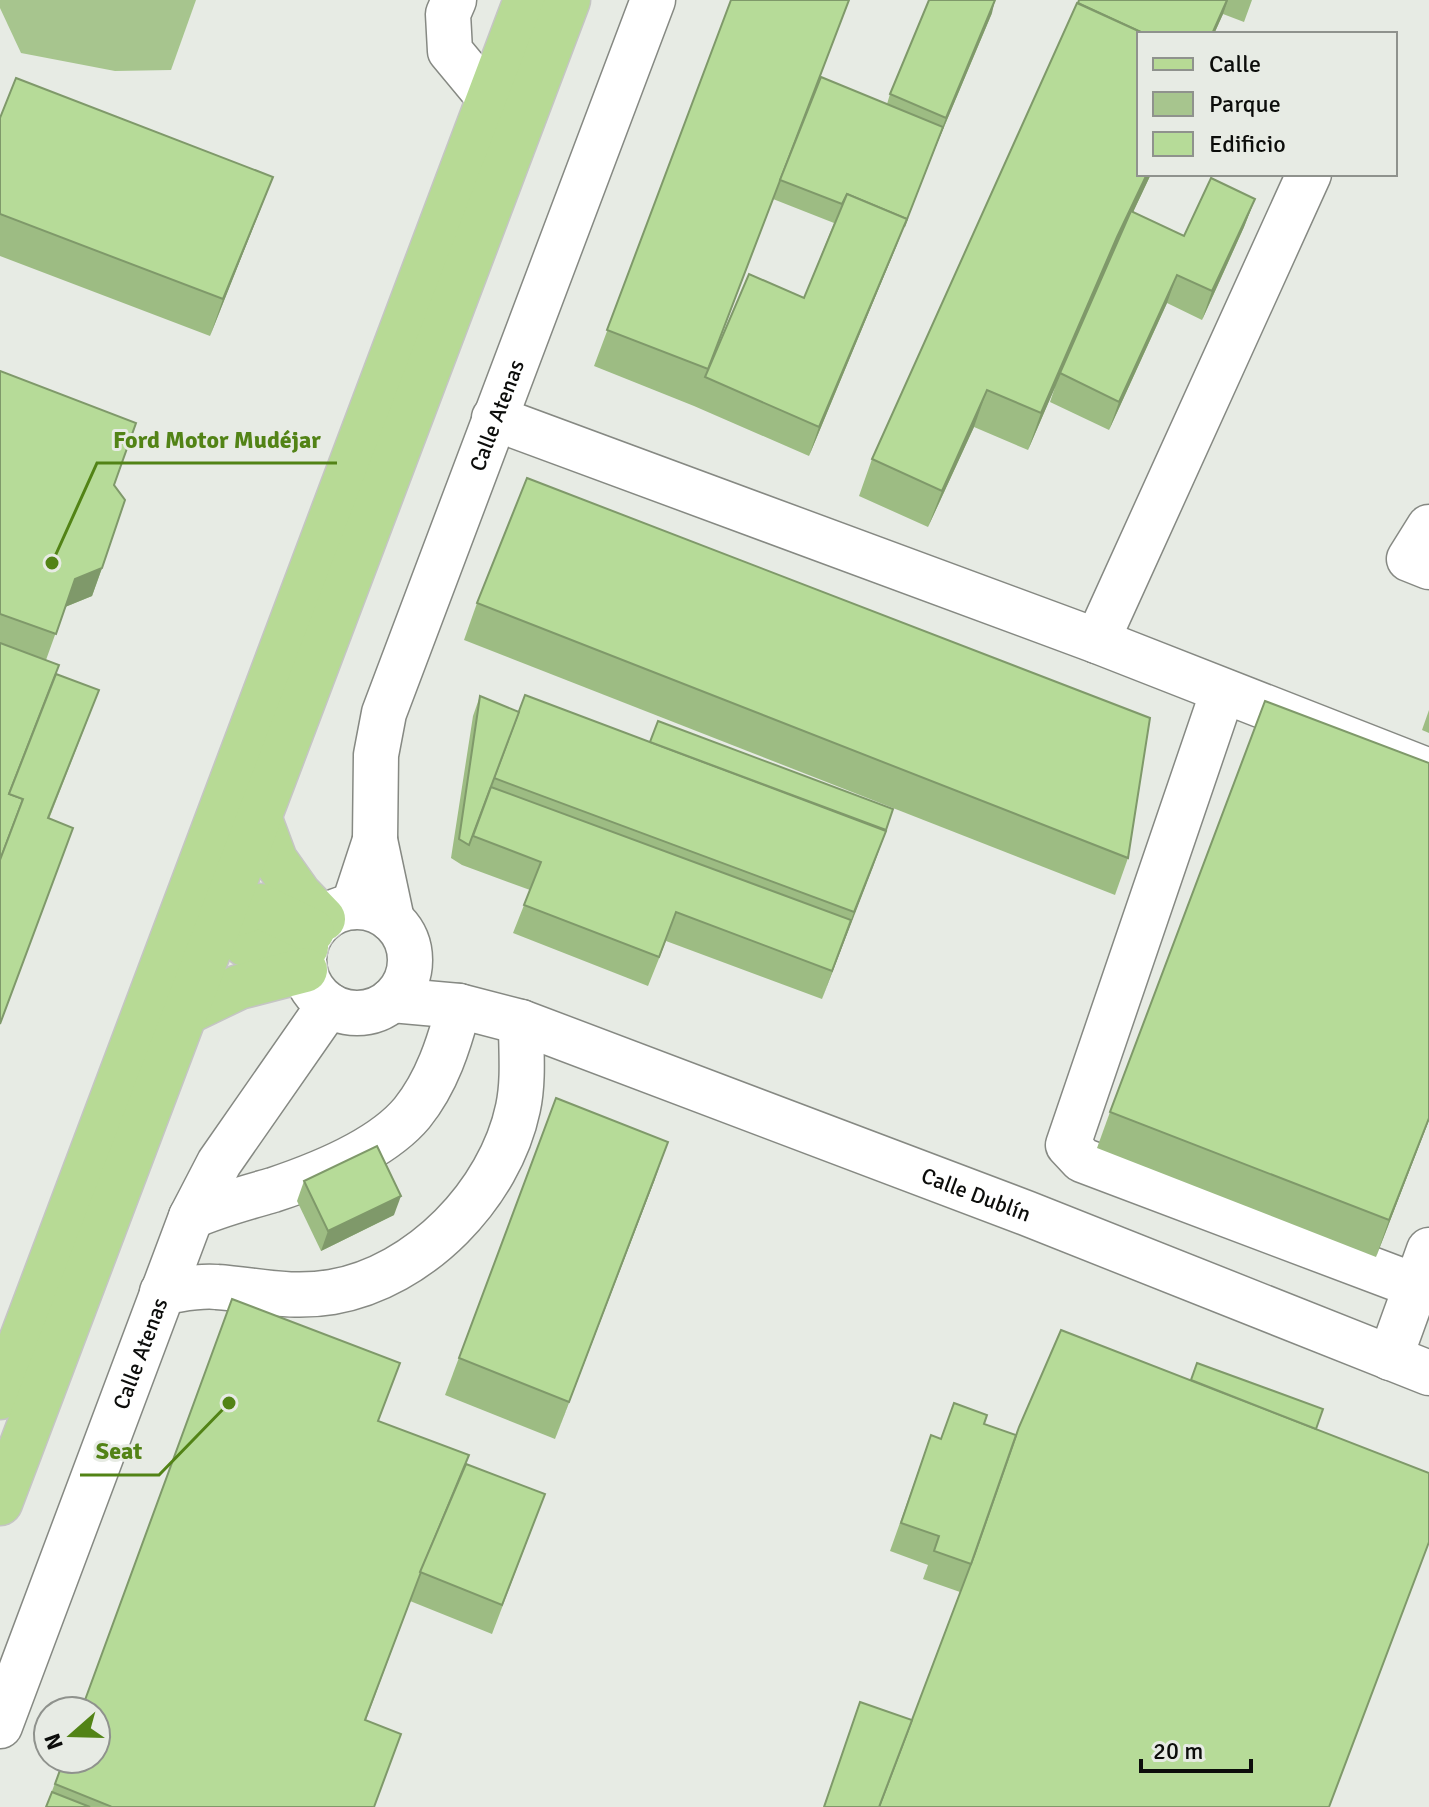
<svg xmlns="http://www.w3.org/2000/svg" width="1429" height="1807" viewBox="0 0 1429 1807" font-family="Signika,sans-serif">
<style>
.green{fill:#a7c58e}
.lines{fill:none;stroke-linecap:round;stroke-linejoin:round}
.minor-casing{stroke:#868983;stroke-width:47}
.major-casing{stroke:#c5c5c4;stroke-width:47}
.minor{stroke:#fff;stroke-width:44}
.major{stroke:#b7da95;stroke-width:44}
.wall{fill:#9dbc83;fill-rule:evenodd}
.shaded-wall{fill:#7f996a}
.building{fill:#b6db98;stroke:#7f996a;stroke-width:2}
.labels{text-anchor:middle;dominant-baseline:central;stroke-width:6;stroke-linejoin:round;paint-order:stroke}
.street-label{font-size:22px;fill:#0c0d0b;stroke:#e7ebe4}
.leader{fill:none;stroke:#528316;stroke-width:3}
.callout-dot{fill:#528316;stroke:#e7ebe4;stroke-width:3}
.callout-label{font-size:24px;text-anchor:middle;font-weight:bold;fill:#528316;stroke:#e7ebe4;stroke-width:6;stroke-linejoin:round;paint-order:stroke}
</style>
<rect width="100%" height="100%" fill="#e7ebe4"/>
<!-- green -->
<path class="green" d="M0,0h196l-25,70 -56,1 -94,-18 -21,-45z"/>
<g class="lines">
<!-- minor casing -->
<g class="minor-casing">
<g id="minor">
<path d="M454,0l-6,14 2,37 39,47"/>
<path d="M494,418l603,223 332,130"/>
<path d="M1429,527l-20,32 20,8"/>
<path d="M1097,641l212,-467"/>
<path d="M1223,691l-155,454 14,15 334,126"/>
<path id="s1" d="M375,840l1,-85 8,-42 269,-713"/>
<path d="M353,907l22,-67 17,80"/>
<circle cx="357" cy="960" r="53"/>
<path id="s2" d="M392,1000l67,6 62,16 505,191 403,160"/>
<path d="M191,1217c27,-12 54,-19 82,-27 45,-15 108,-40 139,-77 25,-31 37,-69 47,-107"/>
<path d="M162,1292c18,-2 36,-7 55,-5 41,3 73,12 115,5 88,-15 168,-98 186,-184 6,-28 3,-58 3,-86"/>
<path d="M1390,1358l39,-108"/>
<path id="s3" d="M0,1726l191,-509 28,-54 110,-158"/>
</g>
</g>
<!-- major casing -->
<g class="major-casing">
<g id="major">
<path d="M259,817l16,43 24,34 24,25"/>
<path d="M219,895l4,23 22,26 61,3"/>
<path d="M212,936l11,-18 37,-12 52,25"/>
<path d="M185,1013l54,-26 66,-17"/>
<path d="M0,1397l526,-1397"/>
<path d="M0,1503l568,-1503"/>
</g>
</g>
<!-- minor -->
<use href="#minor" class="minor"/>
<!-- major -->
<use href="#major" class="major"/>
</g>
<!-- wall -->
<g class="wall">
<path d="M731,0h118l-59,155 97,-51 3,-10 102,-81 -56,133 -40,101 -87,209 -115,-50 -100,-40zM774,197l-1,2 61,24 -30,75 -94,67z"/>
<path d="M1079,0h173l-8,22 -21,-8 -9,20h-75v140h12l-18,38 51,24 71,-37 -11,28 -42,93 -35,-17 -58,127 -59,-28 5,-15 -27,63 -54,-23 -46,100 -69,-31 13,-37z"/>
<path d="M0,118l273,59 -63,159 -210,-80z"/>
<path d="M0,371l114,114 -12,83 -10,28 -27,11 -19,53 42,59 -39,100 -49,205z"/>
<path d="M477,603l651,255 -13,37 -651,-255z"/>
<path d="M480,696l39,16 367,119 -64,168 -156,-58 -18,45 -135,-53 17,-43 -68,-25 -11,-7 22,-142z"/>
<path d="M1429,710v23l-7,-3z"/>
<path d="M556,1098l99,81 -100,260 -110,-44z"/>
<path d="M1110,1112l319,8 -53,137 -279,-109z"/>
<path d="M304,1181l90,34 -73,36 -24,-50z"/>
<path d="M378,1421l88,43 79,30 -53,140 -82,-33 -44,119 8,87h-328l18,-48z"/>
<path d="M984,1424l32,11 300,-6 -404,291 48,-128 -37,-13 5,-14 -38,-14 41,-116 10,4z"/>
</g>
<!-- shaded-wall -->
<g class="shaded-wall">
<path d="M995,0l-3,13 -56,133 -40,101 -87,209 10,-29 85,-200 42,-109z"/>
<path d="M1227,0h1l-5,14 -9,20h-2z"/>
<path d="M1147,174h4l-47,100 -76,176 13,-37 76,-176z"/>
<path d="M273,177l-14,36 -49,123 13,-37z"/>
<path d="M1255,199l-11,28 -42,93 10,-29z"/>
<path d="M1177,275l-10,28 -58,127 10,-28z"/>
<path d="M987,390l-13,37 -46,100 14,-36z"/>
<path d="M102,568l-10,28 -27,11 10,-28z"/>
<path d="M886,831l-13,36 -51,132 32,-87z"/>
<path d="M1429,1118v2l-53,137 13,-37z"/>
<path d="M668,1142l-13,37 -100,260 14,-37z"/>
<path d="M401,1196l-7,19 -73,36 7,-20z"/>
</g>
<!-- building -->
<g class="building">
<path d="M731,0h118l-141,369 -101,-39z"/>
<path d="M929,0h66l-49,118 -56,-24z"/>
<path d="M1079,0h148l-15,34h-67l-67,-31z"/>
<path d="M1077,3l68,31h-6v140h8l-30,63 -76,176 -54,-23 -45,101 -70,-32z"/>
<path d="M821,77l122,50 -39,100 3,-8 -60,-25 -5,10 -62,-24z"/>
<path d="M16,78l257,99 -50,122 -223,-85v-96z"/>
<path d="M1211,178l44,21 -43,92 -35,-16 -58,127 -59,-29 71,-162 53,25z"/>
<path d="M847,194l60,25 -88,208 -114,-50 44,-103 55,24z"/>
<path d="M0,371l136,52 -22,62 11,15 -23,68 -27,11 -19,55 -56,-20z"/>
<path d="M527,478l623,240 -22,140 -651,-255z"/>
<path d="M0,643l59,22 -50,129 14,5 -23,61z"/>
<path d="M56,674l43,16 -51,128 25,10 -73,196v-164l23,-61 -14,-5z"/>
<path d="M525,695l361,136 -32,81 -360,-134z"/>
<path d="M480,696l39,16 -50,133 -10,-6z"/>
<path d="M1265,701l164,62v355l-40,102 -279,-108z"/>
<path d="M658,721l235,88 -7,21 -236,-88z"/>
<path d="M491,787l360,133 -19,51 -156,-59 -17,45 -135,-52 17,-43 -68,-26z"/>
<path d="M556,1098l112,44 -99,260 -110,-44z"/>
<path d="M377,1146l24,50 -73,35 -24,-50z"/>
<path d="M232,1299l168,64 -22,58 91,34 -45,109 -59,156 36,14 -27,73h-265l1,-1 -55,-22 9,-25h32v-48h-15z"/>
<path d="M1061,1330l368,143v69l-100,265h-450l95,-251 45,-129z"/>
<path d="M1197,1363l126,46 -7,20 -125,-49z"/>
<path d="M954,1403l33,12 -3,9 32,11 -45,129 -37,-13 5,-15 -38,-13 30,-88 10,4z"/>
<path d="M466,1464l79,30 -43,111 -82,-33z"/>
<path d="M860,1702l52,18 -33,87h-55z"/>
<path d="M52,1792l38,15h-44z"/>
</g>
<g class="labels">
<!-- street labels -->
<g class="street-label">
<text stroke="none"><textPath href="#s1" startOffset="446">Calle Atenas</textPath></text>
<text stroke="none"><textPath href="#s2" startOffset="618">Calle Dublín</textPath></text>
<text stroke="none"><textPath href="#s3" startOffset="398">Calle Atenas</textPath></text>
</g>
</g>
<!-- callouts -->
<path class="leader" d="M52 563L97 463H337M229 1403L159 1475H80"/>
<g class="callout-dot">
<circle cx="52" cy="563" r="8"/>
<circle cx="229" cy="1403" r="8"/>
</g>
<g class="callout-label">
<text x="217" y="448">Ford Motor Mudéjar</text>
<text x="119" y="1459">Seat</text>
</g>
<!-- legend -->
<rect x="1137" y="32" width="260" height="144" fill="#e7ebe4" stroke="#8f928d" stroke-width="2"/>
<rect x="1153" y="58" width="40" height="12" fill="#b7da95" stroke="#8f928d" stroke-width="2"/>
<text x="1209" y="72" font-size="24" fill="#0c0d0b">Calle</text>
<rect x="1153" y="92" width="40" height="24" fill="#a7c58e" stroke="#8f928d" stroke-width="2"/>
<text x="1209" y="112" font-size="24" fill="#0c0d0b">Parque</text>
<rect x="1153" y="132" width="40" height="24" fill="#b6db98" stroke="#8f928d" stroke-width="2"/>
<text x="1209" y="152" font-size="24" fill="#0c0d0b">Edificio</text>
<!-- north arrow -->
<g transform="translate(72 1735) rotate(250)"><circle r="38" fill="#e7ebe4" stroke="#8f928d" stroke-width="2"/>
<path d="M0-6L14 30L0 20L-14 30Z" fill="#528316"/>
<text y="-12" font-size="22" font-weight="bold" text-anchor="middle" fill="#0c0d0b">N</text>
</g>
<!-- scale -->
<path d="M1141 1759v12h110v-12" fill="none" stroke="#0c0d0b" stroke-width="4"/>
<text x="1153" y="1759" font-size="24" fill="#0c0d0b" stroke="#e7ebe4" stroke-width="6" paint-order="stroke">20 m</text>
</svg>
